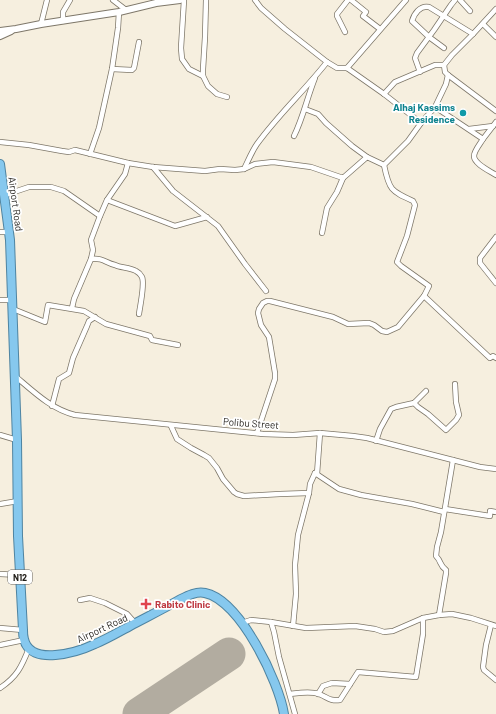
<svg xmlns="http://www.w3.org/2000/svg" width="496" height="714" viewBox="0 0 496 714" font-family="Barlow,sans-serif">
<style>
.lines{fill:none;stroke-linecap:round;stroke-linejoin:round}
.runway{stroke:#b2aca0;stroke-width:33}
.minor-casing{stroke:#7e7769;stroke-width:6}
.tertiary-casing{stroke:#7e7769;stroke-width:8}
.trunk-casing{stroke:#4f84a1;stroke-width:10}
.minor{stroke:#fff;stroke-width:4.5}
.tertiary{stroke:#fff;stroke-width:6}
.trunk{stroke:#86c8ee;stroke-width:8}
.culture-dot{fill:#0f9aa8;stroke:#fff;stroke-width:1.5}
.health-dot{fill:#e0444e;stroke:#fff;stroke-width:1.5}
.labels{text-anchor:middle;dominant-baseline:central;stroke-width:3.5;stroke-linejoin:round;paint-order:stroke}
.shield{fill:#fff;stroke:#64625f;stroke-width:1}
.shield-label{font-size:9px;font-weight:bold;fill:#221f1a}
.culture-label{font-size:10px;font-weight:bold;fill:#0d838f;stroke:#fff;text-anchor:end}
.street-label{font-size:10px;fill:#221f1a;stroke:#fff}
.health-label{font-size:10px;font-weight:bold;fill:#be3a42;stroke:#fff;text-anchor:start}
</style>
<rect width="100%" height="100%" fill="#f6efdf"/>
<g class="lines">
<!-- runway -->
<path class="runway" d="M139,714l90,-60"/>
<!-- minor casing -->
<g class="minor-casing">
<g id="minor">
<path d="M113,0l13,10"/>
<path d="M184,0l-3,48 1,11 7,10 14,7"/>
<path d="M206,0l-1,37 -2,32v7l5,10 9,8 10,3"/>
<path d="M351,0l15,12 -3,4 17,13"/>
<path d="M460,0l10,11"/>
<path d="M496,9l-23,25 -21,21 -8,10 1,7 3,3 48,36"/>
<path d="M63,21v-9l7,-12"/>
<path d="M41,24l6,-24"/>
<path d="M483,24l13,13"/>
<path d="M345,32l-8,-16v-2l11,-14"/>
<path d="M444,48l-15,-11 -17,-16c2,-7 8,-16 17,-14l44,27"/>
<path d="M327,62l10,6h10l37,26 37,29"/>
<path d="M347,68l59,-68"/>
<path d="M112,69l20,1 2,-2 5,-26"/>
<path d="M420,72l-5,-14 2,-5 17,-23 17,-25 4,-5"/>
<path d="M448,75l-2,9 -11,23 -14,16 -13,18 -24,24c5,25 7,26 29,36l2,4 -8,31 -10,26 4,4 28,20 -5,10 66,62 3,-2 3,2"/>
<path d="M384,94l11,-12 40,-17h9"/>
<path d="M435,107l48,32 13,-17"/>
<path d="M305,109l13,5 8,9 26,23 15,11"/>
<path d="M469,129l24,-3"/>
<path d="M294,136c9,-18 13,-38 21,-58"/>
<path d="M483,139c-3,5 -9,12 -9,17 0,8 16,15 22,19"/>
<path d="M0,142l29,3 33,6 7,1 6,-2 4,1 49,12 25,4 52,4 15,-2 15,1 9,-1 11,-5 18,-2 38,5 32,11 24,-21 17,8"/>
<path d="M90,154l9,-26 13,-59 6,-41 1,-16"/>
<path d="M153,167l20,24 45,35 27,38 21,27"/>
<path d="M244,169c4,-8 8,-18 13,-25 21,-29 48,-54 70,-82l-42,-33 -24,-21 -6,-8"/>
<path d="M5,195l24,-8h22l13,4 36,25"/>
<path d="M107,200l68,26 32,-9"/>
<path d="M0,232h10"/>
<path d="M322,233l5,-25 10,-16 6,-14"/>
<path d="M496,237l-16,21v5l16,20"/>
<path d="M91,259c13,-1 13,3 24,6 6,3 14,2 21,6 2,1 5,4 6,6 3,7 -2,29 -3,37"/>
<path d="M0,300h12"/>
<path d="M72,308l2,-9 17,-40 2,-9 -2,-10 9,-24 7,-16 18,-26 3,-11"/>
<path d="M13,309l32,13 3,-17 36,6 22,13 44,12 2,4 26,5"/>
<path d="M15,376c19,16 36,33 60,39l188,19 30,1 27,-2 33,3 14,2 113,29 16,2"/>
<path d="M414,403l4,4 10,7 18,16 10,-10 3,-5 -3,-13 -1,-18"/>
<path d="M52,406l7,-27 10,-6 4,-15 14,-32 2,-5 6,-4"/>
<path d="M171,426l6,13 14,9 13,7 5,3 8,10 6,11 11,13 3,2 7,2 36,-2 29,-1"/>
<path d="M257,433l18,-54v-6l-6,-36 -8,-12 -3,-12 1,-4 4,-6 4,-2h3l63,16 15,7 21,-1 5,2 8,6 5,1 11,-5 26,-31"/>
<path d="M0,435l17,5"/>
<path d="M376,441l4,-12 11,-20 5,-2 18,-4 12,-12"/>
<path d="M315,473l24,16 22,6 51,9 32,8"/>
<path d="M0,504l18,-3"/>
<path d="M445,509l45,7v-5l6,1"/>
<path d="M0,574l20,1"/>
<path d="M80,600l10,-2 15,5 22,11 8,9"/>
<path d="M439,615l7,-42v-3c-7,-5 -4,-8 -10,-14l1,-9 4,-15 12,-72"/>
<path d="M271,622l3,10 5,25 16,57"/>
<path d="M242,623l9,-3 20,2 35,6 49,-2 20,3 9,3 9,-1 30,-13 16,-3 13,-1 19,4 25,8"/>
<path d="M491,625l-5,20 -3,22 1,3 12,10"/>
<path d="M293,626l3,-32 -1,-29 3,-30 11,-42 1,-9 5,-11 2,1 3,-41"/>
<path d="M0,628l23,2"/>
<path d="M0,645l24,-5"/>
<path d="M0,688c17,-11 22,-22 29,-40"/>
<path d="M290,694c9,-1 20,-3 29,0 10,4 10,7 21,6l18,-28 58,5 7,-43v-16"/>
<path d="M318,694l5,-8 9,-3 18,1"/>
</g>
</g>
<!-- tertiary casing -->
<g class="tertiary-casing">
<g id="tertiary">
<path d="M0,31l16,-2 25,-5 78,-12 37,-9 24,-3"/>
<path d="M0,36l11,-5"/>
</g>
</g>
<!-- trunk casing -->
<g class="trunk-casing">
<path id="trunk" d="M0,164l10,76 7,200 1,96 5,94c0,3 0,6 1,9 6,28 54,13 71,5 12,-5 24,-12 35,-18 17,-9 33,-17 49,-26 8,-4 17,-9 26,-7 35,7 74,89 79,121"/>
</g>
<!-- minor -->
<use href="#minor" class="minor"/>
<!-- tertiary -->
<use href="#tertiary" class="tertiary"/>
<!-- trunk -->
<use href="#trunk" class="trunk"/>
</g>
<!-- markers -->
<circle class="culture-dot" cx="463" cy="113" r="4"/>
<path class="health-dot" d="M144 598h4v4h4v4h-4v4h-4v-4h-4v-4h4z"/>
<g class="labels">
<!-- shield labels -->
<rect class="shield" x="8" y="570" width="24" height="14" rx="3"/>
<g class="shield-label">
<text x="20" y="577">N12</text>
</g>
<!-- culture labels -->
<g class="culture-label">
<text x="455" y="107">Alhaj Kassims<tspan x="455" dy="12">Residence</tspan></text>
</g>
<!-- street labels -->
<g class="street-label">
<text transform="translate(16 204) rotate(82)">Airport Road</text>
<text transform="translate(251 423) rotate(4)">Polibu Street</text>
<text transform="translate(102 628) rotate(-25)">Airport Road</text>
</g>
<!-- health labels -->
<g class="health-label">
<text x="155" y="604">Rabito Clinic</text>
</g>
</g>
</svg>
